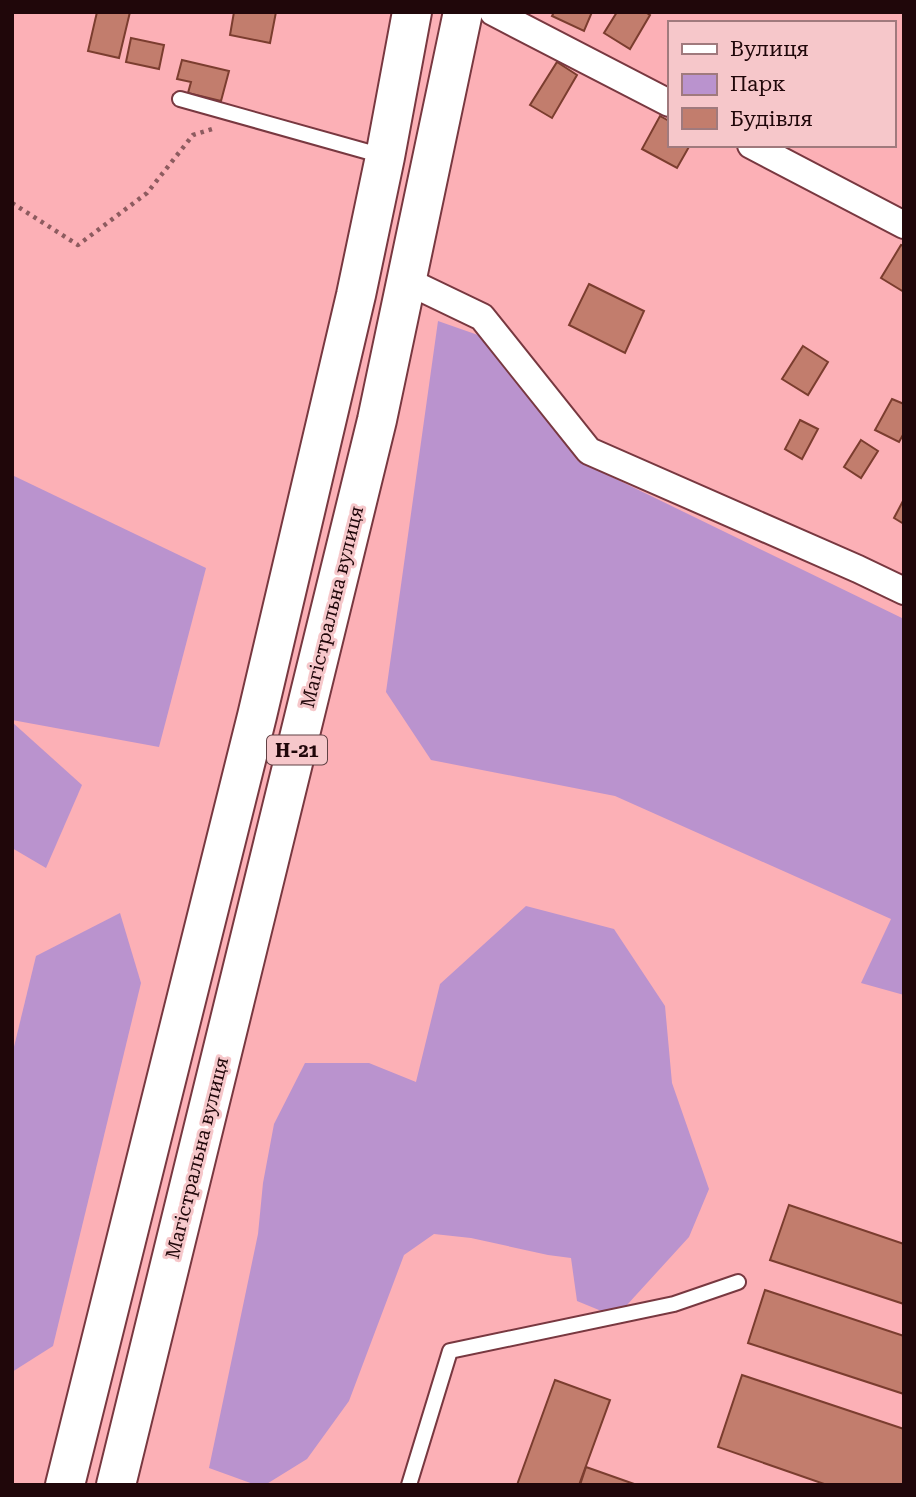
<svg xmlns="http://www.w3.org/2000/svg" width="916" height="1497" viewBox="0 0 916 1497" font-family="'Roboto Serif',serif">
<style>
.green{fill:#ba93ce}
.building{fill:#c27d6d;stroke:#7b3d2f;stroke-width:2}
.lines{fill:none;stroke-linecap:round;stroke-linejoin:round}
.service-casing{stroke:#783840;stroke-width:18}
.minor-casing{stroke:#783840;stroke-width:30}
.primary-casing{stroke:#783840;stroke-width:42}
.path{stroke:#8d5b5f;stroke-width:4.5;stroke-dasharray:3.5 5;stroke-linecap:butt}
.service{stroke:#fff;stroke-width:14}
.minor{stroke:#fff;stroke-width:26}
.primary{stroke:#fff;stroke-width:38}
.labels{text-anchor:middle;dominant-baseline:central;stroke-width:6;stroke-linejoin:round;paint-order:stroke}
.shield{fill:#f6c7ca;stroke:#604144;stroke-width:2}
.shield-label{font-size:18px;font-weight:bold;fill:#20070a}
.street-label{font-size:19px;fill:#20070a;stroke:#f6c7ca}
</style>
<rect width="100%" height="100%" fill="#fcb0b6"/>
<!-- green -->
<g class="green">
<path d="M438,321l57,20 82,119 327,159v376l-43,-12 30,-64 -276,-123 -184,-36 -45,-68z"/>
<path d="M12,475l194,93 -47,179 -147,-27z"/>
<path d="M12,722l70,63 -36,83 -34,-20z"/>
<path d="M526,906l88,23 51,77 7,77 37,106 -20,48 -73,80 -39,-16 -6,-43 -23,-3 -77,-17 -37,-4 -30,21 -55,146 -42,58 -42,26h-9l-47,-17 49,-234 5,-51 11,-59 31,-61h64l47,19 24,-98z"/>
<path d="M120,913l21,70 -88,363 -41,26v-317l24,-99z"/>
</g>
<!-- building -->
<g class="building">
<path d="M97,12h33l-11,46 -31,-7z"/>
<path d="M234,12h42l-6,31 -40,-8z"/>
<path d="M554,12h38l-8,19 -32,-15z"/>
<path d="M617,12h28l5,3 -20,34 -26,-16z"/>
<path d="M131,38l33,7 -5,24 -33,-7z"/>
<path d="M182,60l47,11 -8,30 -33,-8 3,-11 -14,-3z"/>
<path d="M557,62l20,13 -25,43 -22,-13z"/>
<path d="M660,116l9,5v24h21l-13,23 -35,-19z"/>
<path d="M901,245l3,1v46l-23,-14z"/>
<path d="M589,284l55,27 -19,42 -56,-28z"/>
<path d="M803,346l25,16 -20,33 -26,-16z"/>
<path d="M892,399l12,5v29l-5,9 -24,-12z"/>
<path d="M800,420l18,9 -16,30 -17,-10z"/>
<path d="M861,440l17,11 -17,27 -17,-11z"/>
<path d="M904,499v25l-10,-6z"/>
<path d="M789,1205l115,39v60l-134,-44z"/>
<path d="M765,1290l139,46v58l-156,-51z"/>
<path d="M742,1375l162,54v56h-77l-109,-38z"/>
<path d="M555,1380l55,20 -31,85h-62z"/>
<path d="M586,1467l51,18h-57z"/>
</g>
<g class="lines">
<!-- service casing -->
<g class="service-casing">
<g id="service">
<path d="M180,99l203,57"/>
<path d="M409,1485l41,-134 224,-47 64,-22"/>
</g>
</g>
<!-- minor casing -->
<g class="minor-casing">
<g id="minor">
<path d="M493,12l176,91"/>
<path d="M751,145l153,80"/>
<path d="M407,281l75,36 107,134 269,118 46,22"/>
</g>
</g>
<!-- primary casing -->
<g class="primary-casing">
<g id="primary">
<path d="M65,1485l192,-769 99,-421 29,-138 27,-145"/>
<path d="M116,1485l261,-1065 86,-408"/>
</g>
</g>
<!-- path -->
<path class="path" d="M12,203l66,42 69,-52 46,-58 19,-6"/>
<!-- service -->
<use href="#service" class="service"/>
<!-- minor -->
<use href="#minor" class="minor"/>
<!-- primary -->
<use href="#primary" class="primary"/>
</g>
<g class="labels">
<!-- shield labels -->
<rect class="shield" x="267" y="735.5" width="60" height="29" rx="5"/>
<g class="shield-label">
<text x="297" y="750">Н-21</text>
</g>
<!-- street labels -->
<g class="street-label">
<text transform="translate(332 607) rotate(-76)">Магістральна вулиця</text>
<text transform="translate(197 1158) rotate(-76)">Магістральна вулиця</text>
</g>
</g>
<!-- border -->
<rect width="916" height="1497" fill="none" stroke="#20070a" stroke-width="28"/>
<!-- legend -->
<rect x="668" y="21" width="228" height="126" fill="#f6c7ca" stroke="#a07a7d" stroke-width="2"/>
<rect x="682" y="44" width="35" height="10" fill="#ffffff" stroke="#a07a7d" stroke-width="2"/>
<text x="730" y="56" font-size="21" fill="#20070a">Вулиця</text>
<rect x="682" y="74" width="35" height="21" fill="#ba93ce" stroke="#a07a7d" stroke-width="2"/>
<text x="730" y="91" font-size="21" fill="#20070a">Парк</text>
<rect x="682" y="108" width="35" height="21" fill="#c27d6d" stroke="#a07a7d" stroke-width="2"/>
<text x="730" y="126" font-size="21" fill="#20070a">Будівля</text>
</svg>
